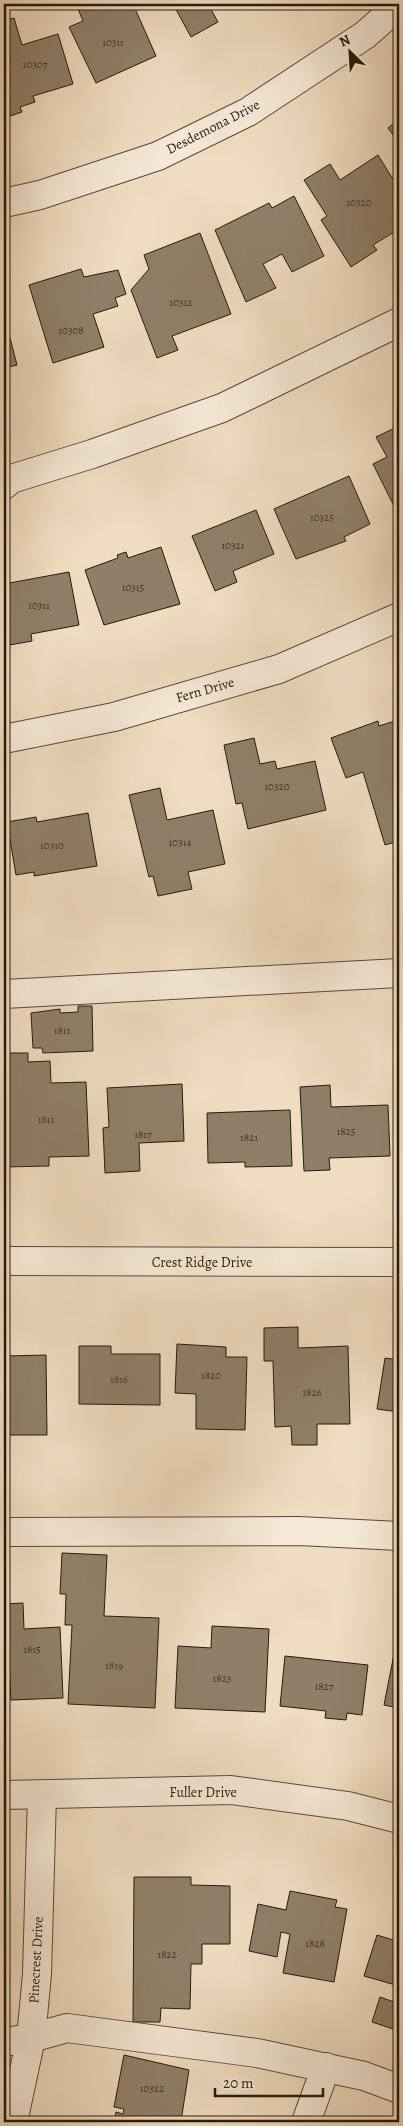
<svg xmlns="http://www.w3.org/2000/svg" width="403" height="2126" viewBox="0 0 403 2126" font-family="Alegreya,serif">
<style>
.building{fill:#8f7f69;stroke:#261a0b}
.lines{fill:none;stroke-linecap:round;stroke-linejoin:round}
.minor-casing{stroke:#584a38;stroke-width:30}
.minor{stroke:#f5e8d6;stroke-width:28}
.labels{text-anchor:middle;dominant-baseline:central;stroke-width:4;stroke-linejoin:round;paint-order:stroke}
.number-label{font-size:11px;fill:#403322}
.street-label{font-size:14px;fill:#261a0b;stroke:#f5e8d6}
</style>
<rect width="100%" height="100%" fill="#f0dcc0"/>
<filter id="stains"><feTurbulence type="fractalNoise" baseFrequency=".004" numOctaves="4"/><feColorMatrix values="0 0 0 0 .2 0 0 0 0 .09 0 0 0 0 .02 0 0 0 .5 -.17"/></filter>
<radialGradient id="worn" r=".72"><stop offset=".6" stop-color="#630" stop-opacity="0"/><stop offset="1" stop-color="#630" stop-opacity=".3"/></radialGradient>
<!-- building -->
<g class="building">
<path d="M76,4h57l23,52 -60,27 -27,-56 14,-6z"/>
<path d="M173,4h35l10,18 -27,15z"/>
<path d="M14,18l8,27 36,-11 15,50 -40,12 2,6 -15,5 2,5 -18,6v-97z"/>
<path d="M399,119v24l-11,-15z"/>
<path d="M378,155l21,34v40l-26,16 4,5 -26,17 -30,-47 6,-4 -23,-36 26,-16 10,16z"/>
<path d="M294,196l30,60 -32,16 -10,-18 -19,10 13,24 -30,14 -31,-72 54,-27 3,5z"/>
<path d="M200,233l31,81 -59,22 6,14 -21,8 -26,-68 18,-21 -5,-14z"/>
<path d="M81,269l3,8 34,-7 8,24 -11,4 3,8 -25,8 11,33 -51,16 -24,-78z"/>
<path d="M4,315l13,50 -13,3z"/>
<path d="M399,426v90l-26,-52 14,-7 -11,-20z"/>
<path d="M349,476l21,48 -26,13 2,4 -50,18 -22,-50z"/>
<path d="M256,510l18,44 -41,17 4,11 -22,9 -23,-55z"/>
<path d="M161,547l19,57 -76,21 -19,-55 33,-12 -1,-3 9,-3 2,6z"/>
<path d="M69,572l10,53 -48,9 1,7 -28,5v-62z"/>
<path d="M398,720l1,121 -14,4 -22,-73 -17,6 -15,-40 47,-17 1,5z"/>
<path d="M254,738l6,26 15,-3 2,8 38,-8 11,49 -78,19 -6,-26 -6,1 -12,-59z"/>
<path d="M160,788l7,32 46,-10 12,54 -37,8 4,17 -34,7 -5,-20 -4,1 -20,-82z"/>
<path d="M88,813l9,53 -63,10v-4l-18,3 -9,-53 29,-5 1,5z"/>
<path d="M78,1006h14l1,45 -50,2 -1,-5h-9l-2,-35 29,-4v4l18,-1z"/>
<path d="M4,1053h24v9l22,-1 1,22 35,-1 3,74 -40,1v9l-45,1z"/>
<path d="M182,1084l2,57 -45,2 1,28 -35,2 -2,-45 6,-1 -2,-39z"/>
<path d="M330,1085l1,22 57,-2 2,51 -61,2 1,12 -26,1 -4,-84z"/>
<path d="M290,1110l2,56 -47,1v-5l-37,1 -1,-50z"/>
<path d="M298,1327v21l50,-2 2,78h-33v21h-25l-1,-19 -16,1 -2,-66h-9v-33z"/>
<path d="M177,1344l49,3v10h21l-2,73 -49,-1v-35l-21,-1z"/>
<path d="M79,1346h32v8h49v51l-81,-1z"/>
<path d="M4,1348v8l42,-1 1,80h-43z"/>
<path d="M385,1358l14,2v52l-22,-3z"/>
<path d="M62,1553l45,2 -3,61 55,2 -4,90 -87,-4 4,-79h-7l1,-31h-6z"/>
<path d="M23,1603l1,26 36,-2 3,71 -52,2 -2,-31h-5v-65z"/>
<path d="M212,1626l57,3 -4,83 -90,-4 3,-62 33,2z"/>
<path d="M398,1634h1v92l-3,-1 3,-17 -15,-3z"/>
<path d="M285,1656l83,9 -6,50 -15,-2 -1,7 -21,-2 1,-7 -46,-5z"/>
<path d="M134,1877h57v8l39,1v58h-28v20h-11l-1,45 -29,-1 -1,14h-27z"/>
<path d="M290,1891l47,9 -2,7 12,2 -13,73 -51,-9 7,-39 -9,-2 -4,25 -28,-6 9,-47 28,6z"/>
<path d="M399,1920v111l-27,-9 8,-25 14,5 5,-16 -35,-10 13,-41 16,5z"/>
<path d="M124,2055l65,15 -8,51 -67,1 2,-10 7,2 1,-5 -10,-2z"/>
</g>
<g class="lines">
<!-- minor casing -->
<g class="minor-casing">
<g id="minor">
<path d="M4,203l36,-8 118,-39 90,-44 117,-77 34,-30"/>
<path d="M4,485l7,-6 81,-25 130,-46 177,-86"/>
<path d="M4,739l110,-22 165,-48 120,-52"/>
<path d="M4,994l395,-21"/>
<path d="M4,1261l395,1"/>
<path d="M4,1532l295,-1 100,5"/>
<path d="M4,1795l227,-5 117,16 51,13"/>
<path d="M4,2042l27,-4 36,-10 190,25 107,23 35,13"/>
<path d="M13,2122l18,-84 6,-64 5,-179"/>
<path d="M306,2122l20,-55"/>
</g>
</g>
<!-- minor -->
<use href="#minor" class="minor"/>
</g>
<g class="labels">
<!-- number labels -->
<g class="number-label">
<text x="113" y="42">10311</text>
<text x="35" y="64">10307</text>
<text x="359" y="202">10320</text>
<text x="181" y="302">10312</text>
<text x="71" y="330">10308</text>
<text x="322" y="517">10325</text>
<text x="233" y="545">10321</text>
<text x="133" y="587">10315</text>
<text x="39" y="605">10311</text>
<text x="277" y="786">10320</text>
<text x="180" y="842">10314</text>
<text x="52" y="845">10310</text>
<text x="62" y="1030">1811</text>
<text x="46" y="1119">1811</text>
<text x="346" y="1131">1825</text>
<text x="143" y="1134">1817</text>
<text x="249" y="1137">1821</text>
<text x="211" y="1375">1820</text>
<text x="119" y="1379">1816</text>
<text x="312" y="1392">1826</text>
<text x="32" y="1649">1815</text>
<text x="114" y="1665">1819</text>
<text x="222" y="1678">1823</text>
<text x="324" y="1686">1827</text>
<text x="315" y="1943">1828</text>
<text x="167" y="1954">1822</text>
<text x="152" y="2088">10322</text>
</g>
<!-- street labels -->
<g class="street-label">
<text transform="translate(213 127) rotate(-27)">Desdemona Drive</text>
<text transform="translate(205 690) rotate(-16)">Fern Drive</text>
<text x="202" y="1262">Crest Ridge Drive</text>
<text x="203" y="1792">Fuller Drive</text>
<text transform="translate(36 1960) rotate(-87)">Pinecrest Drive</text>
</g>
</g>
<!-- margin -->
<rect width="403" height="2126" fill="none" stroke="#f0dcc0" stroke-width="20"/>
<rect x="5" y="5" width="393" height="2116" fill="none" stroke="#261a0b" stroke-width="2.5"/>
<rect x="10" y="10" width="383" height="2106" fill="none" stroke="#261a0b"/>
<!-- north arrow -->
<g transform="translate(350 52) rotate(335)" stroke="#f5e8d6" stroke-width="4" paint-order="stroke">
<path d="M0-4L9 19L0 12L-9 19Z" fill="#261a0b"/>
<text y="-8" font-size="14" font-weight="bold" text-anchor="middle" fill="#261a0b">N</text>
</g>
<!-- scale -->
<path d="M215 2088v8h108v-8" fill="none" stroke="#261a0b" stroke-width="2.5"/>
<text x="223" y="2088" font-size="15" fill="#261a0b" stroke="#f5e8d6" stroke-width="4" paint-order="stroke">20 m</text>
<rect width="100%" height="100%" filter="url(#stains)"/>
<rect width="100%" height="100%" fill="url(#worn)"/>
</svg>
